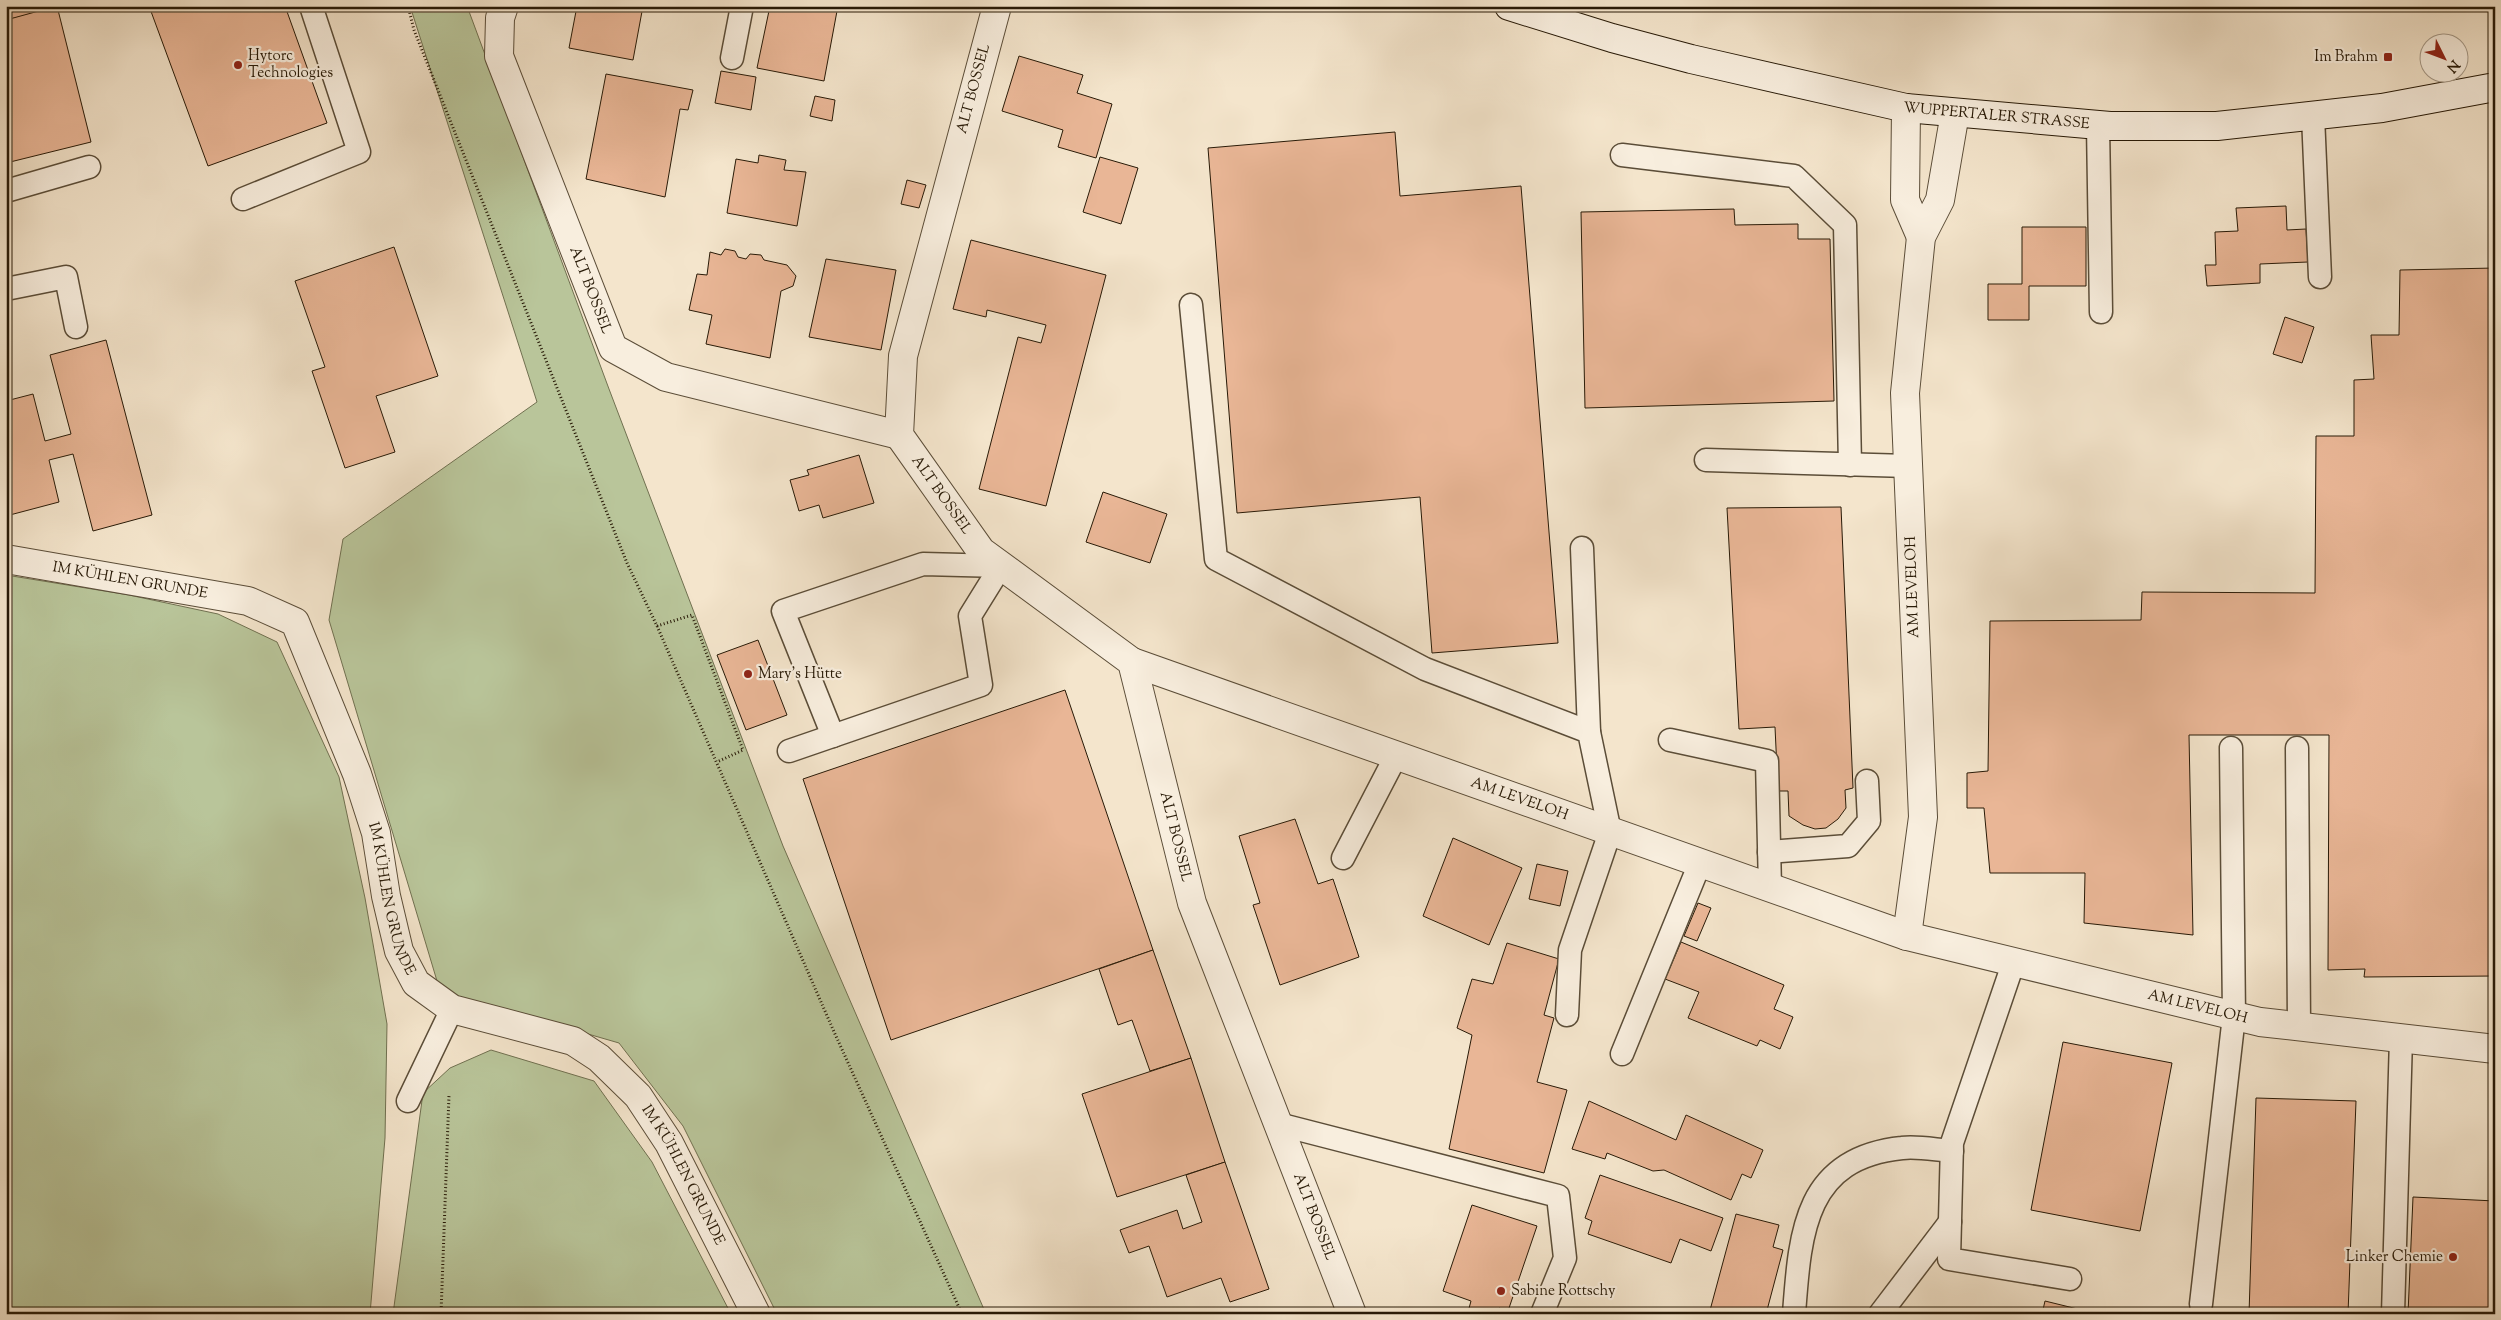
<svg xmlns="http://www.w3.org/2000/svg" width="2501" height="1320" viewBox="0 0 2501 1320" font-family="'Sorts Mill Goudy',serif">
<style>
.green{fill:#b9c59a;stroke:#707050}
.building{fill:#e9b696;stroke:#281a07}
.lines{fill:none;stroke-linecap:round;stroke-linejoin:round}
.service-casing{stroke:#5b4d38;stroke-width:25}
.minor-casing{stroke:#5b4d38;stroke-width:30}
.secondary-casing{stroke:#281a07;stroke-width:30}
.path{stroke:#281a07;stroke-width:3;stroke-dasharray:1 2.5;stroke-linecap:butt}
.service{stroke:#f8eede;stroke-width:22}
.minor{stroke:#f8eede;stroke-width:28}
.secondary{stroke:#f8eede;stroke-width:28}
.poi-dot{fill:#8f2418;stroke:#f8eede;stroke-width:2}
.labels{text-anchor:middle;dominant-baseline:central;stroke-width:4.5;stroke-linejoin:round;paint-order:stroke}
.poi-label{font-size:15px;fill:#281a07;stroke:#f8eede;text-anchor:start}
.street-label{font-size:15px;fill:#281a07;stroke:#f8eede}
</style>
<rect width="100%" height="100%" fill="#f4e5cc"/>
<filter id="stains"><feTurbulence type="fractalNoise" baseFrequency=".004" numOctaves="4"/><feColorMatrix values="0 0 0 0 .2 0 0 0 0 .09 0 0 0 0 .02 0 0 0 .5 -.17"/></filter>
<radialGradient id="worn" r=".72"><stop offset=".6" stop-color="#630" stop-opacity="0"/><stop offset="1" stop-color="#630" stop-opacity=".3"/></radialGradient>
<!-- green -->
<g class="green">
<path d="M410,6h57l142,383 174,457 203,468h-209l-94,-188 -64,-83 -179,-52 -111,-371 14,-81 194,-137z"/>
<path d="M6,575l123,20 89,19 59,28 62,135 26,121 22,126 -2,114 -15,176h-364z"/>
<path d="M491,1050l103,31 58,81 79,152h-338l30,-221 27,-25z"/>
</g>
<!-- building -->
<g class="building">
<path d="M6,6h37l2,5 -39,9z"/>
<path d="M57,6l34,136 -85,21v-143z"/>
<path d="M149,6h136l42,117 -119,43z"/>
<path d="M577,6h66l-10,54 -64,-12z"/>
<path d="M770,6h49l18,5 -13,70 -67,-13z"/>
<path d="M1019,56l64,19 -6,18 35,11 -16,54 -38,-11 5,-17 -61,-19z"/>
<path d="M721,71l35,6 -5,33 -36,-7z"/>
<path d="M606,74l87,16 -5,20 -8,-1 -15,88 -79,-18z"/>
<path d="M815,96l20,4 -3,21 -22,-5z"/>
<path d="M1395,132l5,64 121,-10 37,457 -126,10 -12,-156 -183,16 -29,-365z"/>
<path d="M759,155l27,5 -2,10 22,2 -9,54 -70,-13 9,-54 22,4z"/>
<path d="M1100,157l38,11 -17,56 -38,-12z"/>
<path d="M907,180l19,5 -7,23 -18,-4z"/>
<path d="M2286,206l1,24 19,-1 2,33 -48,2v19l-53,3 -2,-21h11l-1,-33 23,-1 -2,-23z"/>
<path d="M1734,209l1,16 63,-1v15h32l4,162 -249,7 -4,-196z"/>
<path d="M2022,227h64v59h-57v34h-41v-36h34z"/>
<path d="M971,240l135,35 -60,231 -67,-17 39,-152 23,6 5,-18 -59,-15 -1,7 -33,-8z"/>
<path d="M394,247l44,129 -62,20 19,56 -50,16 -33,-97 13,-4 -30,-86z"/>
<path d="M725,249l10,2 3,6 8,2 4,-5 11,1 3,5 23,5 9,11 -3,10 -12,5 -11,67 -64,-14 6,-29 -23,-5 8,-36 10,1 3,-23 11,3z"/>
<path d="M826,259l70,11 -15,80 -72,-13z"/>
<path d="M2495,268v708l-131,1 1,-8 -37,1 1,-235h-140l4,200 -109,-12 1,-50h-95l-6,-65h-17v-35l21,-2 2,-150 151,-1 1,-28 173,1 1,-157h38v-56l20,-1 -3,-44h28l1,-65z"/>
<path d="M2285,317l29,10 -12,36 -29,-9z"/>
<path d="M106,340l46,175 -59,16 -20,-77 -24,6 10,42 -53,14v-115l27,-7 12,47 26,-7 -21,-79z"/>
<path d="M859,455l15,48 -51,15 -4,-13 -20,6 -9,-31 19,-5 -2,-5z"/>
<path d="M1103,492l64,22 -17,49 -64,-21z"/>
<path d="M1841,507l12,281 -8,2 1,18 -8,11 -12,9 -11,1 -12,-4 -14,-9 -1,-25h-10l-3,-64 -36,2 -12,-221z"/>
<path d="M758,640l29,75 -41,15 -29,-75z"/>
<path d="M1065,690l88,260 -262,90 -88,-261z"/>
<path d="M1295,819l23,65 15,-5 26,78 -79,28 -27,-80 7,-2 -21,-67z"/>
<path d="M1453,838l69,30 -33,77 -66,-29z"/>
<path d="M1537,864l31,7 -8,35 -31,-7z"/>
<path d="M1698,903l13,5 -14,33 -13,-5z"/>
<path d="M1681,942l103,43 -10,24 19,8 -13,32 -20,-9 -3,6 -69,-28 11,-26 -34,-13z"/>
<path d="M1507,943l52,16 -15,56 10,3 -17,64 30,8 -23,83 -95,-24 23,-114 -15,-7 15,-49 21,5z"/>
<path d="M1153,950l38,108 -41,13 -18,-51 -14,5 -19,-56z"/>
<path d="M2063,1042l109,21 -32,168 -109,-21z"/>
<path d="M1191,1058l34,104 -108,35 -35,-103z"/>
<path d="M2256,1098l100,3 -8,213h-99z"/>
<path d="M1589,1101l87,39 10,-25 77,35 -12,28 -9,-4 -11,26 -67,-30 -11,1 -46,-18 -2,6 -33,-10z"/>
<path d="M1225,1162l44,127 -39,13 -9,-24 -54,19 -18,-51 -20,7 -9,-23 57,-20 6,19 19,-7 -16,-47z"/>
<path d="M1600,1175l123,43 -12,33 -31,-12 -9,24 -83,-29 4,-13 -7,-3z"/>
<path d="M2413,1197l82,4v113h-87z"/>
<path d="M1472,1205l65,21 -29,85 -9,-3 -2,6h-23l-6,-2 3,-11 -28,-10z"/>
<path d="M1736,1214l43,11 -6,22 10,3 -17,64h-57z"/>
<path d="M2045,1301l53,13h-56z"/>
</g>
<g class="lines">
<!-- service casing -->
<g class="service-casing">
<g id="service">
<path d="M732,58l10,-52"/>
<path d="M2313,116l7,161"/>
<path d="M2098,125l3,187"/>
<path d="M1622,155l172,21 51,49 5,240"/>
<path d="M6,191l83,-24"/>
<path d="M243,199l116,-47 -48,-146"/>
<path d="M6,289l60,-12 10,50"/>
<path d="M1191,305l25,254 209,110 164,63 21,100 -40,118 -3,65"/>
<path d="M1706,460l202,6"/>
<path d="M1582,548l7,184"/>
<path d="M833,736l-50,-125 140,-47 78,2"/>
<path d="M1670,740l97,21 3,127"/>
<path d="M2297,748l2,278"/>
<path d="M789,751l192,-66 -11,-69 31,-50"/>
<path d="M1769,852l79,-6 21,-25 -2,-40"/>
<path d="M1343,858l53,-102"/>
<path d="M2014,961l-62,182 -3,116 121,20"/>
<path d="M1622,1054l78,-191"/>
<path d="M408,1101l44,-92"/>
<path d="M1278,1124l280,72 7,62 -23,56"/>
<path d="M2201,1304l33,-288 -3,-268"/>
<path d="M1794,1314c6,-81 10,-156 108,-166 16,-2 34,2 50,3"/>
<path d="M1880,1314l70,-92"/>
<path d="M2393,1314l8,-276"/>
</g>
</g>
<!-- minor casing -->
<g class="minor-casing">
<g id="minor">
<path id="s1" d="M504,6l-4,12 -1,38 114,292 53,29 233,58"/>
<path id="s2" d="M997,6l-94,350 -4,79 82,116 151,111 60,241 160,411"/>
<path d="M1906,108l-1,92 16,37"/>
<path id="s3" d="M6,559l242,42 47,21 62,152 19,59 10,63 13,55 17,32 36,26 121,32 26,17 39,38 31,47 87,171"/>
<path id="s4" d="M1132,662l775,274 353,86 235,27"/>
<path d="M1907,936l16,-119 -18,-424 16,-156 19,-37 15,-87"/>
</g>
</g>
<!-- secondary casing -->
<g class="secondary-casing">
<g id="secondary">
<path id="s5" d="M1509,6l103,32 79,21 215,49 204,18h107l165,-18 113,-21"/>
</g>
</g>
<!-- path -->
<g class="path">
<path d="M408,6l6,24 213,533 30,63 178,408 127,280"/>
<path d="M657,626l35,-11 51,135 -26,12"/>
<path d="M441,1314l8,-219"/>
</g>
<!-- service -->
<use href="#service" class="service"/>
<!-- minor -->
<use href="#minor" class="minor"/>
<!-- secondary -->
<use href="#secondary" class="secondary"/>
</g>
<!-- markers -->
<g class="poi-dot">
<rect x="2383" y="52" width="10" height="10" rx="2.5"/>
<circle cx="238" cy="65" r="5"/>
<circle cx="748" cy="674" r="5"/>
<circle cx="2453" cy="1257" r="5"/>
<circle cx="1501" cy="1291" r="5"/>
</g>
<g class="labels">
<!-- poi labels -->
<g class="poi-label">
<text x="248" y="56">Hytorc<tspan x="248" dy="17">Technologies</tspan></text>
<text x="2378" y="57" text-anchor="end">Im Brahm</text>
<text x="758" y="674">Mary’s Hütte</text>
<text x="2443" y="1257" text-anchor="end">Linker Chemie</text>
<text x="1511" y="1291">Sabine Rottschy</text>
</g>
<!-- street labels -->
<g class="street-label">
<text transform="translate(974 89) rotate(-75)">ALT BOSSEL</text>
<text stroke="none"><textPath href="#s5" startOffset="501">WUPPERTALER STRASSE</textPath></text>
<text stroke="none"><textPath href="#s1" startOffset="302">ALT BOSSEL</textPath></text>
<text stroke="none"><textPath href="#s2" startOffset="515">ALT BOSSEL</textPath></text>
<text stroke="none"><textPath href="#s3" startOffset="126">IM KÜHLEN GRUNDE</textPath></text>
<text transform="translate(1913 587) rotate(-92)">AM LEVELOH</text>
<text stroke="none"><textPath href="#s4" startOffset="411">AM LEVELOH</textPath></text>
<text stroke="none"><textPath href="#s2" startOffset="951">ALT BOSSEL</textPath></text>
<text stroke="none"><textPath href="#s3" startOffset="591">IM KÜHLEN GRUNDE</textPath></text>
<text stroke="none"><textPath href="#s4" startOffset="1121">AM LEVELOH</textPath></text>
<text stroke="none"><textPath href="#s3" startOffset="1026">IM KÜHLEN GRUNDE</textPath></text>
<text stroke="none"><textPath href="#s2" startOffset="1356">ALT BOSSEL</textPath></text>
</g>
</g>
<!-- margin -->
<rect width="2501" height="1320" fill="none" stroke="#f4e5cc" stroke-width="25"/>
<rect x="8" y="8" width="2486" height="1305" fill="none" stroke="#281a07" stroke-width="2.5"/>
<rect x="12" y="12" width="2476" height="1295" fill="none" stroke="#281a07"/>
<!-- north arrow -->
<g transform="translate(2444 58) rotate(132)"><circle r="24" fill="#f8eede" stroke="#a59988"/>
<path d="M0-4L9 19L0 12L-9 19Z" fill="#8f2418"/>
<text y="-8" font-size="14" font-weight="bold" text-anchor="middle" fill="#281a07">N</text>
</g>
<rect width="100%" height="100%" filter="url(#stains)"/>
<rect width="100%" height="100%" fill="url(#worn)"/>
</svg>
